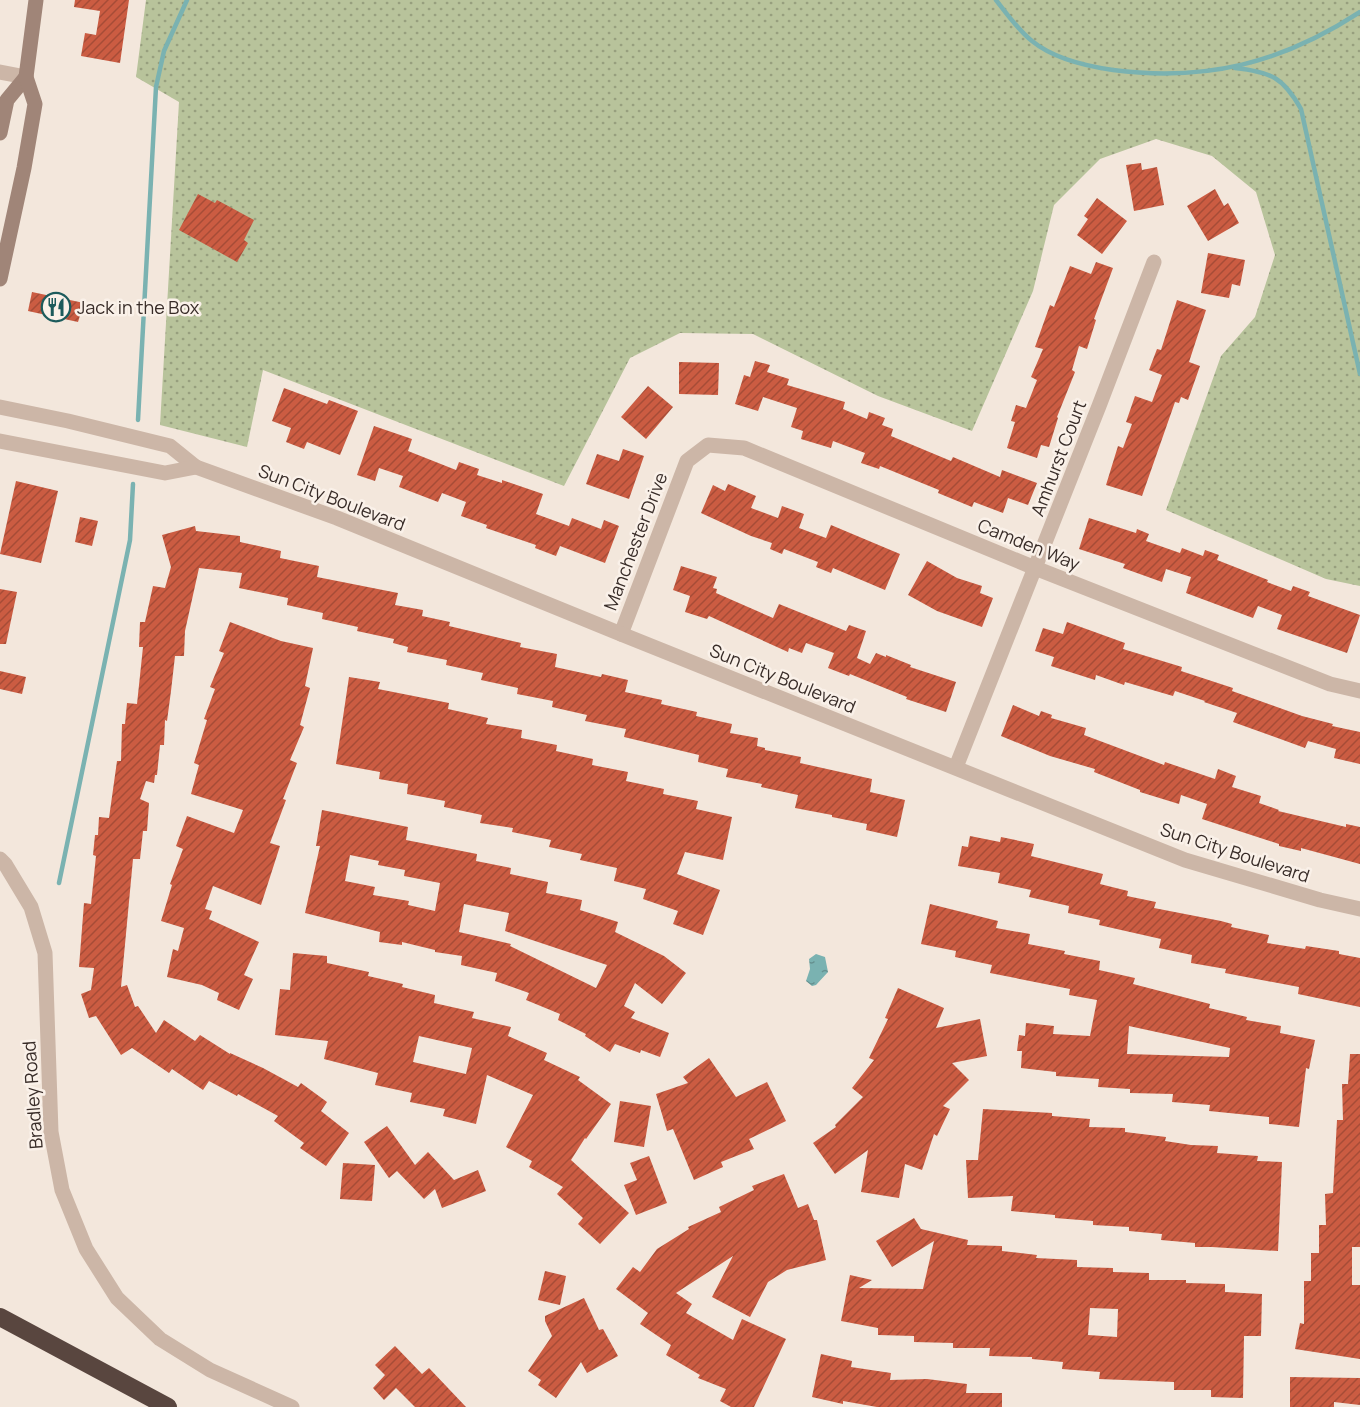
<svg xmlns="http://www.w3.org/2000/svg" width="1360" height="1407" viewBox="0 0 1360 1407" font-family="Manrope,sans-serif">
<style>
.green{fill:url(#green-dots)}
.water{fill:url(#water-ripples)}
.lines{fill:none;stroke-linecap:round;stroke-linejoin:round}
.stream{stroke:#7ab2b1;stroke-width:4.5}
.building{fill:url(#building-hatch);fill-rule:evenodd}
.minor{stroke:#ccb6a7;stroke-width:15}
.tertiary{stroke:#ccb6a7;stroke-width:15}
.secondary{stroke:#a08578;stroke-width:15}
.motorway{stroke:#59463f;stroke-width:18}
.labels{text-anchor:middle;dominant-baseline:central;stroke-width:5;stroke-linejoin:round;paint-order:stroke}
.poi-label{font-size:18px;fill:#382c28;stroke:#faf1e9;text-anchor:start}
.street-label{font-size:18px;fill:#382c28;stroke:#faf1e9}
</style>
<defs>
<pattern id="green-dots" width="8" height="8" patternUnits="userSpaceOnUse" patternTransform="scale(1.5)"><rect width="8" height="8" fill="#b8c39b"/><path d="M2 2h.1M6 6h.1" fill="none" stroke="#979f7e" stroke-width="1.8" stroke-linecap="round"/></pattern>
<pattern id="water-ripples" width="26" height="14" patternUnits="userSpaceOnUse" patternTransform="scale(1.5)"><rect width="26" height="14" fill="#7ab2b1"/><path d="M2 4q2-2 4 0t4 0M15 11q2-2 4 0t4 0" fill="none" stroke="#659190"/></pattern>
<pattern id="building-hatch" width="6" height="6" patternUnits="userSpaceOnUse" patternTransform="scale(1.5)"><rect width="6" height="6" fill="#cb5c42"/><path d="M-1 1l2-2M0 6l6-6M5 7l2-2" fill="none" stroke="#a64c37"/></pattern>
</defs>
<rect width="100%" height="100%" fill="#f3e7dc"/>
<!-- green -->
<path class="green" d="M146,0h1214v586l-34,-7 -160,-69 55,-154 34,-39 20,-62 -19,-63 -44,-36 -56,-17 -56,20 -46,46 -21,86 -61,140 -94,-35 -125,-62 -73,-1 -50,25 -66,128 -301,-116 -16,77 -87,-22 19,-323 -43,-25z"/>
<!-- water -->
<path class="water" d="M816,954l9,3 3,15 -12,13 -4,1 -6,-5 4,-12 -1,-10z"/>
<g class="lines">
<!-- stream -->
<g class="stream">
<path d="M996,0c11,14 22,30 36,41 22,18 53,25 81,29 93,12 169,-7 247,-58"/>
<path d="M1235,68c36,4 48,9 66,41l59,265"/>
<path d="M138,420l18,-333 8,-36 23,-51"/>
<path d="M59,883l71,-343 3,-56"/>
</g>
</g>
<!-- building -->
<g class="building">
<path d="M75,0h54l-9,63 -39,-7 4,-23 11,2 4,-24 -26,-4z"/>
<path d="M1141,163l1,7 15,-3 7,38 -30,6 -8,-46z"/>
<path d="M1215,189l9,17 4,-3 11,20 -31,18 -21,-35z"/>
<path d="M198,194l17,9 2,-3 37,20 -10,20 4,3 -11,19 -58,-32z"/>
<path d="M1097,198l30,23 -25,33 -25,-19 11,-16 -4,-3z"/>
<path d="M1208,253l37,7 -5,26 -8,-2 -3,14 -28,-5z"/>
<path d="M1096,262l17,6 -19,51 2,1 -9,29 -8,-3 -7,24 3,2 -18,45 1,1 -9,29 -8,-2 -4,13 -30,-10 8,-26 -4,-1 5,-16 10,3 11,-28 -6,-3 12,-28 -8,-2 15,-42 4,2 16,-41 21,8z"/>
<path d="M32,292l52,11 -6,19 -50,-11z"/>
<path d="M1177,300l29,10 -17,52 11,4 -12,34 -7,-3 -2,6 -4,-1 -33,94 -36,-11 12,-39 5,2 9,-24 -6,-2 9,-26 17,6 10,-27 -13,-5 8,-21 4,1z"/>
<path d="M755,361l15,4 -3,7 22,7 -2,6 58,17 -2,7 24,10 2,-7 16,6 -3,7 11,4 -2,7 60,25 2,-4 47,20 2,-7 35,13 -9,22 -20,-7 -5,15 -29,-11 -2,5 -34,-14 1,-3 -59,-24 -1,3 -18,-6 4,-10 -32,-12 -2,7 -30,-9 2,-8 -12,-4 6,-19 -34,-11 -5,14 -23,-7 9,-29 6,2z"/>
<path d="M679,362l40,1 -1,32 -39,-1z"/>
<path d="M648,386l25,21 -27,32 -25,-22z"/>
<path d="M284,388l43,16 2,-4 29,11 -18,44 -33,-13 -3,7 -18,-7 5,-14 -19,-7z"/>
<path d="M374,426l38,13 -4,12 48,19 3,-8 20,7 -2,6 25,8v-3l41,14 -7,20 33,12 3,-8 29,11 3,-9 15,6 -14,37 -45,-17 -4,10 -21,-8 1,-3 -50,-17 1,-3 -26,-9 5,-14 -24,-9 -4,9 -39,-15 4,-11 -24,-8 -4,13 -18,-6z"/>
<path d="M623,449l21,7 -15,43 -43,-15 11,-30 22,7z"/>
<path d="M16,481l42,10 -17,72 -41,-9z"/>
<path d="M728,484l28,12 -5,12 27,10 4,-12 22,8 -5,14 27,10 5,-13 69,29 -15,36 -52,-22 -2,5 -15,-6 2,-5 -34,-13 -2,5 -12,-5 2,-6 -21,-7 -50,-23 12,-28 12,6z"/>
<path d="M80,517l18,4 -6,25 -17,-4z"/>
<path d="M1089,518l47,15 1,-4 12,5 -3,7 34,12 2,-5 21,8 2,-6 14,5 -2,5 51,20 -1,2 24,9 2,-5 17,6 -2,4 52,19 -13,38 -70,-24 5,-14 -24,-9 -5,12 -67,-25 5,-16 -25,-8 -4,13 -39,-14 2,-4 -46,-15z"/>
<path d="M195,526l1,5 44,5v6l41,9 -1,7 39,8 -2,11 81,16 -3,12 28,5 -1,6 28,6 -1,4 72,17 -1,4 37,7 -2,13 46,10 1,-3 26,6 -3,12 37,8 -1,4 36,8 -1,4 36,8 -2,9 28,5 -1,8 8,2v2l36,7 -1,6 72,16 -2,13 35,8 -8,37 -31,-7 1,-6 -35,-7v-2l-37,-7 3,-13 -37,-8 1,-3 -36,-7 2,-8 -30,-7 1,-7 -75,-18 2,-8 -41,-8 2,-6 -35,-8 1,-6 -36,-7 1,-6 -37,-8 2,-7 -37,-8 1,-5 -40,-8 1,-5 -15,-4 1,-4 -37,-8 1,-4 -36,-8 1,-6 -36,-8 1,-7 -49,-10 3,-15 -43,-5 -14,63 -1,25h-9l-4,35 -4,30 -2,-1 -1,25h-4l-3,30h-2l-1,8 -8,-2 -6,18 9,4 -2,28h-4l-3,28h-7l-12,128 6,-2 8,22 3,-1 18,27 8,-13 31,21 5,-6 30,19v-1l33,15 35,19 3,-4 26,19 -6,9 28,22 -23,33 -26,-18 4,-5 -30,-22 4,-5 -40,-22 -1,2 -28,-15 -6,9 -31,-21 -3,4 -37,-25 -11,7 -25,-39 -7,2 -8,-24 10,-4 3,-22 -15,-1 5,-64 7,1 5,-48 -3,-1 2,-20h3l1,-18 10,1 8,-57h4l1,-37h3l2,-21 10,1 6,-57h-4l1,-25h5l8,-36 12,2 6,-21 -9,-32z"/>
<path d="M927,561l30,17 25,8 -2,7 13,5 -11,29 -45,-16 -29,-16z"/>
<path d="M681,566l36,11 -4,11 4,1 -1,4 57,25 6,-14 67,27 3,-6 17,6 -9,27 13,6 6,-11 10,4v-2l25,10 -1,2 46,15 -10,30 -40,-13 1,-2 -57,-23 -1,2 -21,-8 6,-15 -28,-10 -4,10 -13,-5 -1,4 -79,-36 -2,3 -22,-7 5,-16 -17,-6z"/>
<path d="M0,589l17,3 -11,52h-6z"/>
<path d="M230,622l51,19 32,7 -8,38 5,2 -10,37 4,2 -14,33 7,3 -14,36 3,1 -16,43 10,3 -19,59 -48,-19 -8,23 7,2 -3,8 50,23 -15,33 9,4 -14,31 -22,-10 2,-7 -17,-8 -35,-8 6,-28 5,2 6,-23 -23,-7 11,-36 -2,-1 13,-35 -7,-3 11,-30 47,17 9,-23 -52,-16 8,-29 -5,-2 13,-43 -3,-1 11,-30 -5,-2 14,-34 -5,-2z"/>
<path d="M1067,622l58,21 -2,6 59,18 -1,4 52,17 -1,3 70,25 31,8 -1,2 28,6v32l-26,-6 2,-9 -28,-8 -3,7 -72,-26 4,-9 -33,-11 1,-1 -30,-10 -2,5 -48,-14 -1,3 -28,-10 -1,5 -44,-14 3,-9 -19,-6 8,-23 20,6z"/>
<path d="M0,671l26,6 -4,17 -22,-5z"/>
<path d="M349,677l31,5 -2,7 71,14 -1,6 40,9 -2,6 36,6 -1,8 36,7 -1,6 37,8 -1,6 36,7 -2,9 38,8 -1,5 35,7 -2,8 36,8 -9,43 -38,-8 -8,22 43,16 -17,45 -30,-11 5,-13 -35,-12 3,-10 -32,-8 3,-13 -37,-8 2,-6 -33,-7 2,-7 -39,-8 1,-4 -33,-5 2,-8 -38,-8 1,-6 -38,-7 1,-10 -29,-5 1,-7 -44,-8z"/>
<path d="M1013,705l26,11 2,-5 11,4 -1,3 35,10 -2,7 80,30 1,-3 50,17 3,-10 18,7 -4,11 29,9 -2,7 20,7 -1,1 68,16v-3l14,3v37l-59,-16v3l-22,-5v-2l-77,-25 5,-15 -26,-9 -2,9 -39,-12v-2l-46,-18 1,-3 -45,-13 -49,-20z"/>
<path d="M322,810l86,17 -2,13 71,14 -1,7 35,7 -1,6 38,8 -2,11 36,7 -2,10 38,12 -3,10 49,24 22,17 -24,31 -27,-21 -11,23 11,6 -4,6 38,15 -9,24 -19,-7 -1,3 -25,-9 -5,8 -25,-16 1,-2 -28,-14 2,-6 -34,-14 3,-7 -34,-12 2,-8 -36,-8 1,-9 -27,-4v-2l-33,-8v3l-23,-3 1,-10 -75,-19 15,-67h-4zM350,855l29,6 -1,4 27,5 -1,6 36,7 -5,28 -27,-6 1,-4 -36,-6 2,-8 -30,-6zM464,904l45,9 -4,18 102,34 -11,23 -86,-42 1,-2 -52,-12z"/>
<path d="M970,836l30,6 1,-5 33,7 -3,12 72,18 -3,10 28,7 -1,5 29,6 -2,6 67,13 11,3 -1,3 38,8 -2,8 38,6 1,-3 33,5v3l21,4v49l-62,-13 1,-7 -74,-14 1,-4 -35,-6 1,-8 -33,-7 2,-9 -62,-14 1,-5 -32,-7 1,-7 -40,-9 2,-7 -33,-7 2,-10 -42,-7 4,-20 6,1z"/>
<path d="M930,904l68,17 -2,7 34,6 -2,10 37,7 -1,3 36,7 -1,9 36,8 -2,6 77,20 -1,4 38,9 -1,3 35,6 -1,7 35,7 -6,29 -3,-1 -7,59 -30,-3v-7l-60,-6 1,-6 -38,-3 1,-8 -43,-1v-4l-32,-2 1,-8 -43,-3v-4l-35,-4 1,-17h-5l2,-16 6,1 1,-13 28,3 -1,8 37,2 7,-36 -28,-5 1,-6 -80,-16 2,-8 -37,-8 1,-6 -35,-7zM1129,1026l101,22 -1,9 -102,-3z"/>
<path d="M293,953l34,3v7l42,9 -1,4 35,8 -1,3 33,8 -1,8 40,9 -2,6 39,9 -3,9 39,17 -3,7 36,17 -2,3 33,24 -25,35 -1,-1 -14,22 58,53 -29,31 -22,-20 5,-6 -26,-24 6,-7 -34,-20 3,-6 -26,-14 27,-52 -46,-20 -11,49 -33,-8 2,-7 -35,-7 2,-9 -37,-8 3,-12 -54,-14 4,-18 -53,-6 5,-46 10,1zM419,1036l53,12 -6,26 -53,-12z"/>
<path d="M898,988l46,20 -8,20 44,-9 7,37 -35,7 17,17 -26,26 7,3 -13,27 -3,-2 -12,36 -17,-6 -6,34 -38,-6 7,-42 -33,24 -22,-31 23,-16 -1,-2 28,-28 -11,-9 22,-28 -5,-2 19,-39 -3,-1z"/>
<path d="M1350,1054h10v193h-8v38h8v74l-65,-10 5,-26 4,1v-43h7v-28h8v-28h7l-1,-31 8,-1 4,-73h6l-1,-36h6z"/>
<path d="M709,1058l27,39 31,-15 19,39 -37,18 5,10 -33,13 2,5 -29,13 -21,-51 -6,2 -11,-37 32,-11 -5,-6z"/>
<path d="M620,1101l31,5 -7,41 -30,-5z"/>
<path d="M983,1109l69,4v3l38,3 -1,8 36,1v4l41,5 -1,4 26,4 27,1 -1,7 41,3 -1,5 25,1 -4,89 -66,-4h-17v-4l-34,-3 1,-6 -33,-3v-4l-36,-2v-4l-38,-3v-3l-44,-4 2,-15 -45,2 -2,-38h12z"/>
<path d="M387,1126l28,39 13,-13 26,28 24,-10 8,21 -44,17 -7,-19 -11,10 -27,-28 -8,7 -25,-36z"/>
<path d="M649,1156l18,47 -31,12 -12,-30 13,-5 -7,-17z"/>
<path d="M343,1163l32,2 -3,36 -32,-2z"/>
<path d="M784,1174l14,34 10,-4 6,16h3l9,40 -39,10 -19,12 -18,35 -38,-20 21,-41 -57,37 16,11 -6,9 47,27 9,-21 44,20 -32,68h-23l-11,-6 6,-12 -28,-11 2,-3 -34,-20 5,-10 -31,-21 8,-11 -32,-24 17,-22 7,5 17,-23 32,-20 -1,-2 33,-15 -2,-5 35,-17 -2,-4z"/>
<path d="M914,1218l7,11 47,11 -1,5 35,1v5l35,4 -1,3 41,2v7l36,1v4l36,1v7h37v3l39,1v8l37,2 -1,42h-17l-1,62 -32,-1v-7h-37v-8l-75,-3 1,-7 -38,-3 1,-7 -31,-3v-2l-43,-1 1,-8h-37v-5l-39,-1v-6l-36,-1v-7l-37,-7 9,-46 22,5 -13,8 64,1 11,-48 -42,26 -16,-26zM1090,1308l28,1 -1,28 -29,-2z"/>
<path d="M545,1271l21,5 -6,29 -22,-5z"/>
<path d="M584,1298l15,32 4,-1 15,27 -31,17 -6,-11 -25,36 -18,-13 3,-5 -13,-9 24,-35 -7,-15v-5z"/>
<path d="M395,1346l27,28 7,-6 37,39h-51l-19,-19 -12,12 -11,-12 12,-13 -10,-10z"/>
<path d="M821,1354l31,7 -1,6 40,6 -1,7 37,-1 40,5 -1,9h36v14h-125l-34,-6v3l-31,-7z"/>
<path d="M1290,1377l70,1v27l-26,-3v5h-44z"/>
</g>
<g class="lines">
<!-- minor -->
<g class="minor">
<path d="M0,72l26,5"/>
<path d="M621,634l66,-173 21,-16 36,3 291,120 295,116 30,7"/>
<path d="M956,767l143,-361 55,-144"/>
</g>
<!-- tertiary -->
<g class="tertiary">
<path d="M0,407l68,14 102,25 26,21 141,51 284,116 564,226 135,40 40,9"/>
<path d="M0,441l165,32 31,-6"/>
<path d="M0,859l5,5 26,43 14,46 6,179 11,58 24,59 31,49 43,41 50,31 82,37"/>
</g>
<!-- secondary -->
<g class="secondary">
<path d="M0,133l7,-33 19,-23"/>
<path d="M0,279l24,-111 11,-64 -9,-27 10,-77"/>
</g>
<!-- motorway -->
<path class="motorway" d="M0,1317l168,90"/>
</g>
<!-- icons -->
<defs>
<g id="restaurant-ring" transform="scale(1.5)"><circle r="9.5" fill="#faf1e9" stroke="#1c5b5c" stroke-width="1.5"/><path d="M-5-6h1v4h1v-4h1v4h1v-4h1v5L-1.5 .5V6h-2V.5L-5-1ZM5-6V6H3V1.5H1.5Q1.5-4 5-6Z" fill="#1c5b5c"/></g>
</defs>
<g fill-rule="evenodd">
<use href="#restaurant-ring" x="56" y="307"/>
</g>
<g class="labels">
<!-- poi labels -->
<g class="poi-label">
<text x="77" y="307">Jack in the Box</text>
</g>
<!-- street labels -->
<g class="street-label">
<text transform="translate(1058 458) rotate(-69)">Amhurst Court</text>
<text transform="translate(332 497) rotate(21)">Sun City Boulevard</text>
<text transform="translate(635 541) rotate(-69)">Manchester Drive</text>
<text transform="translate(1029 544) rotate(22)">Camden Way</text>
<text transform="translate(783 678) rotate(22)">Sun City Boulevard</text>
<text transform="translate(1235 852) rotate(18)">Sun City Boulevard</text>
<text transform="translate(32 1095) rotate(-94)">Bradley Road</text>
</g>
</g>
</svg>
